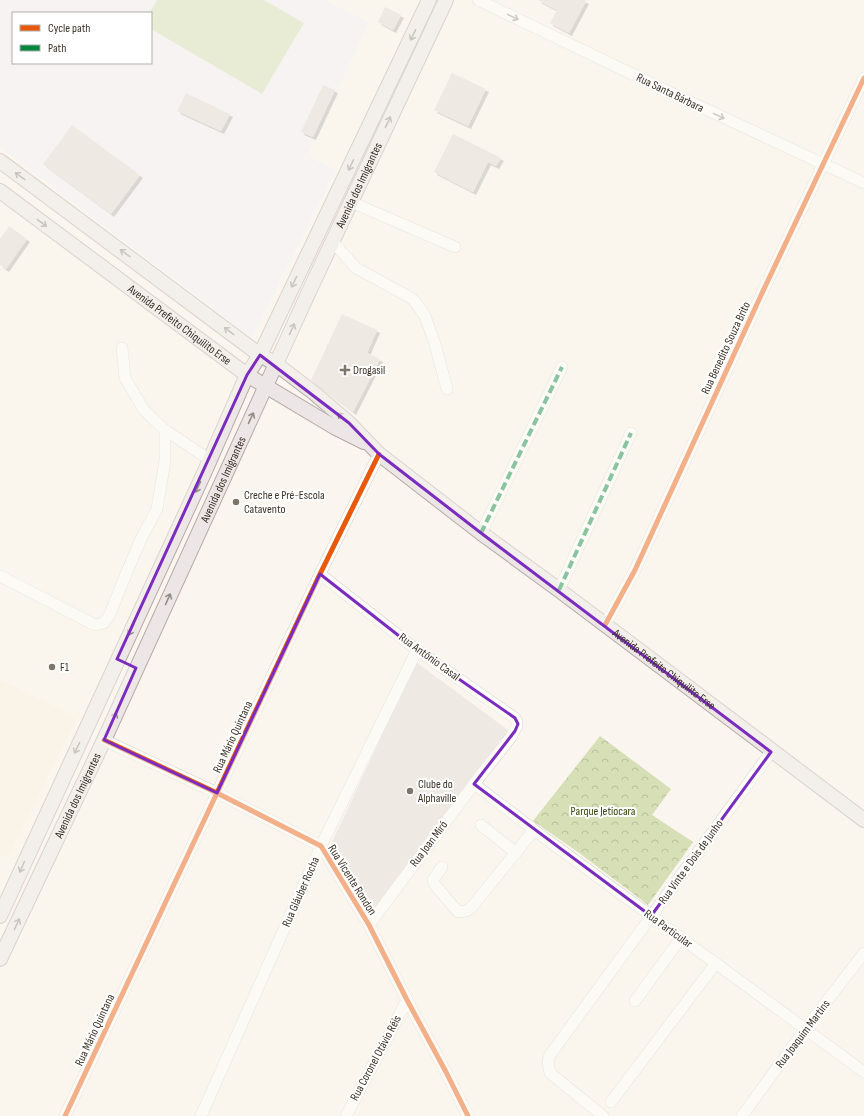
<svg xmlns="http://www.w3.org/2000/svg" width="864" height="1116" viewBox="0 0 864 1116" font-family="'Sofia Sans Condensed',sans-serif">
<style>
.built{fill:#fbf1e1}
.education{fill:#f3f0f6;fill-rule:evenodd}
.park{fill:url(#park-crowns)}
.garden{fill:#d6dfb6}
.building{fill:#e3dad5;filter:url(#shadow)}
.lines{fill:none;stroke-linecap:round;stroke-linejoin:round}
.minor-casing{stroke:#d6cfc6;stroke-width:12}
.major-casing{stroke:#b6aaa7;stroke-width:16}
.minor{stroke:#fefefc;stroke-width:11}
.major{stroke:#ece6e6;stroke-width:14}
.quiet{stroke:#00873e;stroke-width:4;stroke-dasharray:8 4;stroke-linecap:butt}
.cycleway-casing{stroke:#fff;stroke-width:8}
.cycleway{stroke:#e8590c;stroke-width:5}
.oneway{stroke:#9c9890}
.oneway2{stroke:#928c86}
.marked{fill:none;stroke:#7b2cbf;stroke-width:3;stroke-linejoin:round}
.poi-dot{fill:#7d766b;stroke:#fff;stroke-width:1.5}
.labels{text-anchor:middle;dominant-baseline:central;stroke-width:4;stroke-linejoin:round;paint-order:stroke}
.street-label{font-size:12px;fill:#393125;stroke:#fff}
.poi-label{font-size:12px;fill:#393125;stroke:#fff;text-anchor:start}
.park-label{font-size:12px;fill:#344106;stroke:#fff}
</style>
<defs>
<pattern id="park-crowns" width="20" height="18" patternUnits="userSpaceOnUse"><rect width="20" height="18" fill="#d6dfb6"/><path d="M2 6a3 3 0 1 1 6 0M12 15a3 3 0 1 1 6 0" fill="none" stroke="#b8c09c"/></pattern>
<filter id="shadow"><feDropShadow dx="3" dy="3" stdDeviation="0" flood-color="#0004"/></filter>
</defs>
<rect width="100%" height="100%" fill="#faf5ee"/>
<!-- built -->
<path class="built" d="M0,680l78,37 -70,141 -8,-4z"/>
<!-- education -->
<path class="education" d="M0,0h324l45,22 -62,134 29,14 -84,168 -252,-191zM13,13h138v50h-138z"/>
<!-- park -->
<path class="park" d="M600,736l71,53 -19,26 41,27 -45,63 -70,-53 -45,-31z"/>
<!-- garden -->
<path class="garden" d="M157,0h107l40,23 -42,71 -111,-65v-16h-2z"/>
<!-- building -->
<g class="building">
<path d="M538,0h46l2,1 -17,32 -19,-10 7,-13z"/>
<path d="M385,7l16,8 -8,15 -15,-8z"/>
<path d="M452,73l34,16 -18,37 -34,-16z"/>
<path d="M323,85l12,5 -22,47 -12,-5z"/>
<path d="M186,93l44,21 -9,17 -44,-20z"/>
<path d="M72,125l68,50 -29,39 -68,-50z"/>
<path d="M453,134l48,24 -5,8 -8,-4 -15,30 -39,-20z"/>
<path d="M9,226l18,13 -21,30 -6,-4v-26z"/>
<path d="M342,314l35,16 -10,23 13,6 -27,53 -42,-32z"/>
<path d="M416,662l92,68 -141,190 -39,-69z"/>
</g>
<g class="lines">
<!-- minor casing -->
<g class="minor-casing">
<g id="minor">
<path d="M478,0l204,98 182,85"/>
<path d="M351,202l104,45"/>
<path d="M332,241l24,27 57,31 12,17 10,28 12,45"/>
<path d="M122,348l3,30 19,32 21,20 45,30"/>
<path d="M481,533l81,-166"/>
<path d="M320,574l97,76 98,68 2,4v4l-6,11 -37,47 -105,141"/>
<path d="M0,576l95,49 9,-2 6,-9 16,-40 16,-37 15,-28 8,-48v-31"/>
<path d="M559,590l72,-157"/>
<path d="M605,625l30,-55 128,-279 101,-213"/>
<path d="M104,740l113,53 104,53 48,79 38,75 39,72 22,44"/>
<path d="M474,784l72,55 318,233"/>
<path d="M481,825l35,28"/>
<path d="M442,867l-9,13 2,5 23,27 8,-1 5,-3 63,-78"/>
<path d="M635,1001l46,-63"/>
<path d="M611,1102l105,-139"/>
<path d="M65,1116l255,-542 59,-120"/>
<path d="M201,1116l120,-270 96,-196"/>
<path d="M346,1116l61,-116"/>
<path d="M603,1116l-53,-43 -2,-12 2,-6 221,-303"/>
<path d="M742,1116l64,-88 58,-75"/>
</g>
</g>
<!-- major casing -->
<g class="major-casing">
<g id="major">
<path id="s1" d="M0,161l260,194 16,9 38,29 35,30 30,31 102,79 78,57 305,230"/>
<path id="s2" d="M0,191l247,184 87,52 30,15"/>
<path d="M0,916l205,-445 42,-96 13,-20 169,-355"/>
<path id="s3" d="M0,959l104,-219 208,-455 134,-285"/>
</g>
</g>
<!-- minor -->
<use href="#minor" class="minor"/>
<!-- major -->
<use href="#major" class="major"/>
<!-- quiet -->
<g class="quiet">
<path d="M481,533l81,-166"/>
<path d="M559,590l72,-157"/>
</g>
<!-- cycleway casing -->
<g class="cycleway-casing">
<g id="cycleway">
<path d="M605,625l30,-55 128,-279 101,-213"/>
<path d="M104,740l113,53 104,53 48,79 38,75 39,72 22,44"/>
<path d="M65,1116l255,-542 59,-120"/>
</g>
</g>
<!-- cycleway -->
<use href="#cycleway" class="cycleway"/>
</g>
<!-- one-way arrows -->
<defs><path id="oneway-shaft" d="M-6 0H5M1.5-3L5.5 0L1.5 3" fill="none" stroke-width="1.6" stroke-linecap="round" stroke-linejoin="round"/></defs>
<g class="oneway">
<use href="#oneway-shaft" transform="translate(513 17) rotate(26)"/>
<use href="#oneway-shaft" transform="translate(719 116) rotate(25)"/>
</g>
<g class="oneway2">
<use href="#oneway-shaft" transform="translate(413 35) rotate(116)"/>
<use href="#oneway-shaft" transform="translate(388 122) rotate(-65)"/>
<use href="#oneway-shaft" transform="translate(351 165) rotate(116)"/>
<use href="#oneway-shaft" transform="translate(20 176) rotate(-144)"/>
<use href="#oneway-shaft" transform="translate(42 223) rotate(37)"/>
<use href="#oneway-shaft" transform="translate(125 253) rotate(-144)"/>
<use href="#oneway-shaft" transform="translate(294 282) rotate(116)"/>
<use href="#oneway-shaft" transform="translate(292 329) rotate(-66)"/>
<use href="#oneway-shaft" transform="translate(229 331) rotate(-143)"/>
<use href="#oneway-shaft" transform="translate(342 417) rotate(-139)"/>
<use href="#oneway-shaft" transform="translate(251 418) rotate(-65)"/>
<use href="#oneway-shaft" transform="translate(198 487) rotate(115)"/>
<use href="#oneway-shaft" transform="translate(168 599) rotate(-66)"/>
<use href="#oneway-shaft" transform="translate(131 630) rotate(115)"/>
<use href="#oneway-shaft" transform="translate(114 718) rotate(-66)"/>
<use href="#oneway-shaft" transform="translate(77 748) rotate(115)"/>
<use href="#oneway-shaft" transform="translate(22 867) rotate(114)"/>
<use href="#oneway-shaft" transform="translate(17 924) rotate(-65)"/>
</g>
<!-- marked area -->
<path d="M0 0H864V1116H0ZM260,355l89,68 30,31 102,79 290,219 -120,164 -177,-132 41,-53 3,-7 -3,-6 -98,-68 -97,-76 -103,219 -113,-53 32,-72 -19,-9 130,-284z" fill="#faf5ee" fill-opacity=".55" fill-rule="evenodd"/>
<path class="marked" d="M260,355l89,68 30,31 102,79 290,219 -120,164 -177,-132 41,-53 3,-7 -3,-6 -98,-68 -97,-76 -103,219 -113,-53 32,-72 -19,-9 130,-284z"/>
<!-- markers -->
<g class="poi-dot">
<path d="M343 364h4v4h4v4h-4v4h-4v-4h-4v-4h4z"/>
<circle cx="236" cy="502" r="4"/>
<circle cx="52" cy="667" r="4"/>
<circle cx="410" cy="791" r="4"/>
</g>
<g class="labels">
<!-- street labels -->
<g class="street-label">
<text transform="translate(670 93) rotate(26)">Rua Santa Bárbara</text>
<text stroke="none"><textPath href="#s3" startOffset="853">Avenida dos Imigrantes</textPath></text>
<text stroke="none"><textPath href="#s2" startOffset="224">Avenida Prefeito Chiquilito Erse</textPath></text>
<text transform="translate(726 348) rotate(-65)">Rua Benedito Souza Brito</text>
<text stroke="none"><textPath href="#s3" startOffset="529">Avenida dos Imigrantes</textPath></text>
<text transform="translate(429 657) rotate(36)">Rua Antônio Casal</text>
<text stroke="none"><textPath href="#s1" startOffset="837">Avenida Prefeito Chiquilito Erse</textPath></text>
<text transform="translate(233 737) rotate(-65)">Rua Mário Quintana</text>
<text stroke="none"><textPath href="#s3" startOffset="181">Avenida dos Imigrantes</textPath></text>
<text transform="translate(429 844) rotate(-53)">Rua Joan Miró</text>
<text transform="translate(691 862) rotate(-54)">Rua Vinte e Dois de Junho</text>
<text transform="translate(352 880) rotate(58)">Rua Vicente Rondon</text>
<text transform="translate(301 892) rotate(-66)">Rua Gláuber Rocha</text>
<text transform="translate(668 929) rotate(36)">Rua Particular</text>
<text transform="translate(95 1030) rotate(-65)">Rua Mário Quintana</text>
<text transform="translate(803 1034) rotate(-53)">Rua Joaquim Martins</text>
<text transform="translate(376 1058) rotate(-62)">Rua Coronel Otávio Réis</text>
</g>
<!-- poi labels -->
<g class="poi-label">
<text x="353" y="370">Drogasil</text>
<text x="244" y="495">Creche e Pré-Escola<tspan x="244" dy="14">Catavento</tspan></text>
<text x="60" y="667">F1</text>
<text x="418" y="784">Clube do<tspan x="418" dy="14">Alphaville</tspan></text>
</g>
<!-- park labels -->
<g class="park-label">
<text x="603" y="811">Parque Jetiocara</text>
</g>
</g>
<!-- legend -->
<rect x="12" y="12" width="140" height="52" fill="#ffffff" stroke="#b0ada8"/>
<rect x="20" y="25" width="20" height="6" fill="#e8590c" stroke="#b0ada8"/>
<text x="48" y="32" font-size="12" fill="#393125">Cycle path</text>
<rect x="20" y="45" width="20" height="6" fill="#00873e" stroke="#b0ada8"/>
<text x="48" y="52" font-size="12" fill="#393125">Path</text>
</svg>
